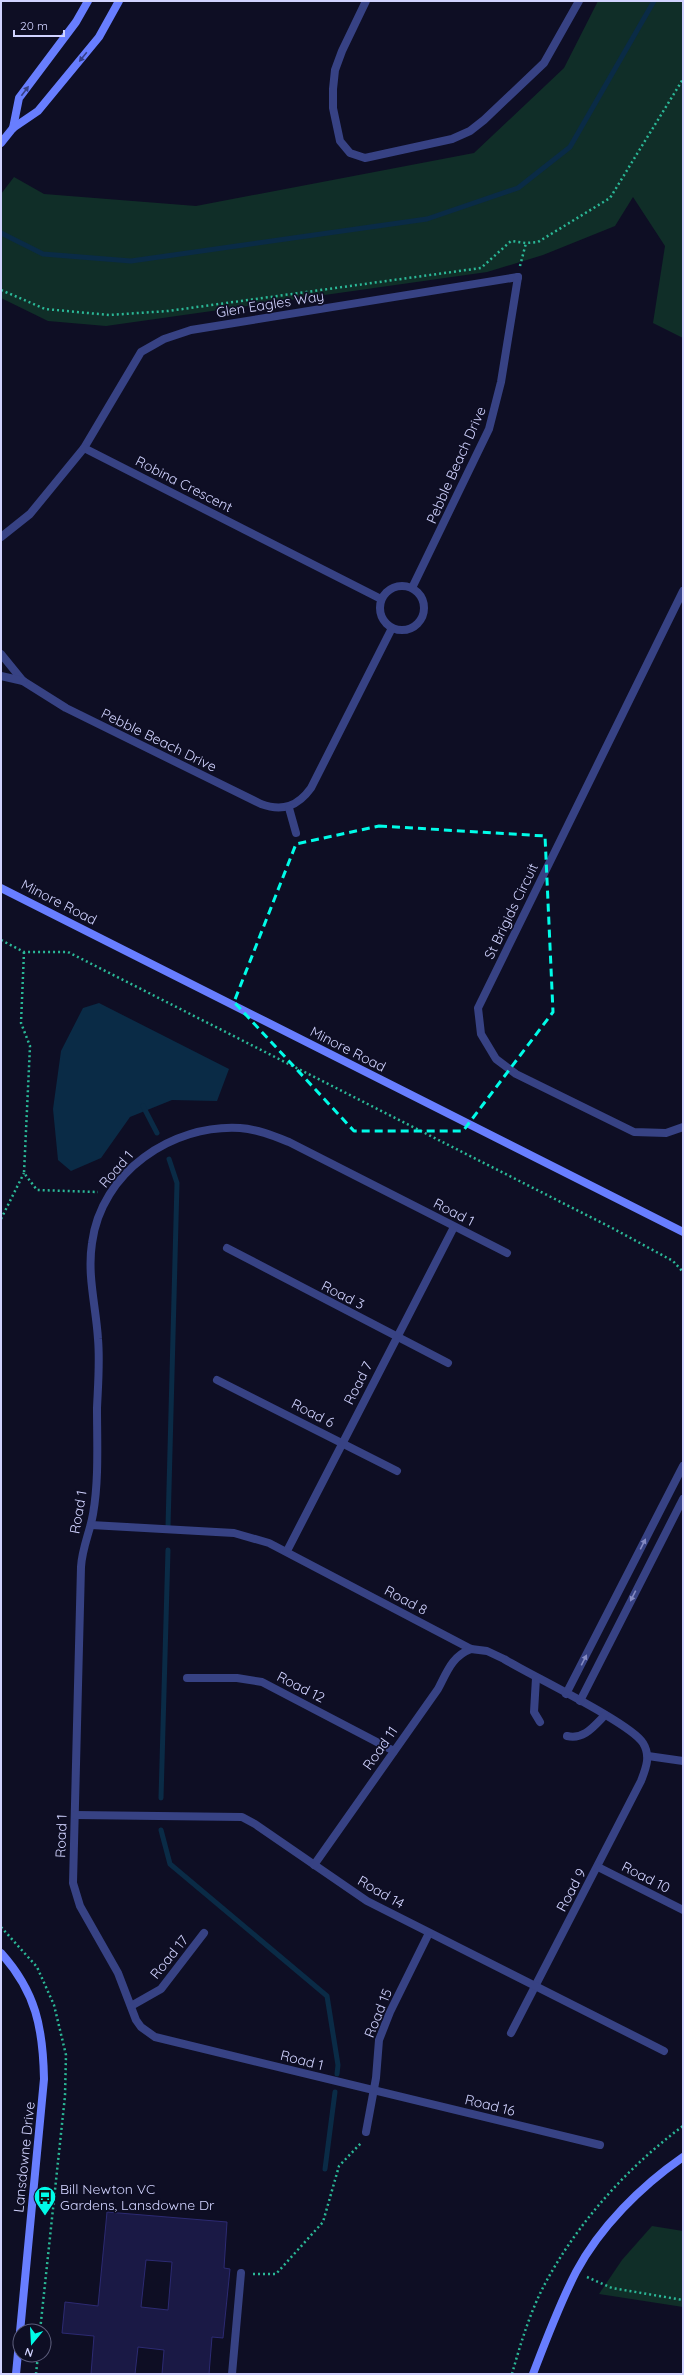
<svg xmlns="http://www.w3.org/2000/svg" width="684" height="2375" viewBox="0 0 684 2375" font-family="Quicksand,sans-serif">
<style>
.green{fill:#102e28}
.water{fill:#0a2b46}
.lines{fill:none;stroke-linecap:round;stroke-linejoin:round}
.stream{stroke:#0a2b46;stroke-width:5}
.building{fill:#1a1945;stroke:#2c2a72;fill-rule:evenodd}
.path{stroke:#2bb897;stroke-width:2.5;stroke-dasharray:2 3;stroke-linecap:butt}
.lane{stroke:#374284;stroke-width:8}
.street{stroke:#374284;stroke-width:8}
.secondary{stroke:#687eff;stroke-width:8}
.oneway{fill:#364087}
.oneway2{fill:#848ac2}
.marked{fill:none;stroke:#00fce8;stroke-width:3;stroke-dasharray:8 5;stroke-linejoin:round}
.labels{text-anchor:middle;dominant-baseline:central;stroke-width:3.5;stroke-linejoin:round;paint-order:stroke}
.street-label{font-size:14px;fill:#d1d3ff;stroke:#0e0e24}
.poi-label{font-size:14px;fill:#d1d3ff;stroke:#0e0e24;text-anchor:start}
</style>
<rect width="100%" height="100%" fill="#0e0e24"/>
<!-- green -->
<g class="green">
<path d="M598,1h85v337l-30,-15 12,-77 -32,-49 -18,29 -72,29 -56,17 -381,54 -58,-5 -47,-23v-104l13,-17 30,17 152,12 278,-53 90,-85z"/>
<path d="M652,2226l31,5v76l-84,-13 23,-34z"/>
</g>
<!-- water -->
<path class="water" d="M99,1003l130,66 -12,32 -45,-1 -42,17 -29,41 -30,13 -13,-11 -5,-51 8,-58 22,-43z"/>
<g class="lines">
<!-- stream -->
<g class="stream">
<path d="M1,233l42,21 88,7 296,-42 91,-31 52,-41 84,-146"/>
<path d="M143,1106l14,27"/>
<path d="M168,1527l9,-344 -8,-24"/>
<path d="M161,1798l7,-248"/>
<path d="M161,1830l9,34 157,132 11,69 -1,9"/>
<path d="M325,2169l10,-77"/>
</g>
</g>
<!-- building -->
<path class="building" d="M107,2212l120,10 -3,46 6,1 -7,69 -11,-1 -3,37h-47l2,-24 -26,-3 -3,27h-44l3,-38 -32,-3 3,-31 33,4zM146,2260l26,2 -4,48 -27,-3z"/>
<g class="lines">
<!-- path -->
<g class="path">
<path d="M520,266l6,-23"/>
<path d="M1,290l44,19 64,6 59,-4 313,-43 30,-27 15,2 12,-1 72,-44 73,-119"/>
<path d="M1,940l23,12h44l546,277 59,32 10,11"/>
<path d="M24,952l-3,71 9,23 -6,127 13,17 61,2"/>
<path d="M1,1219l23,-46"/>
<path d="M1,1927l36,40 17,38 12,50 -1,41 -25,235"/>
<path d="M253,2274h23l47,-52 16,-56 23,-24"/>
<path d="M587,2277l25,11 71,12"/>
<path d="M36,2374l2,-19"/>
<path d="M512,2374c9,-32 19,-65 35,-94 33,-60 81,-113 136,-154"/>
</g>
<!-- lane -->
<g class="lane">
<path d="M84,448l57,-96 23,-13 27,-9 327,-53"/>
<path d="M227,1248l221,115"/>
<path d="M507,1253l-218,-111c-15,-6 -32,-13 -49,-14 -68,-4 -139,44 -148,115 -5,33 4,63 6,96 2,23 0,46 -1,69 0,35 2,72 -4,106 -3,18 -11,34 -12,53l-8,316 7,23 38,67 18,47 5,7 14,10 445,108"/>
<path d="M217,1380l180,91"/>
<path d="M91,1525l143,8 35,10 202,106 16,2 17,8c26,16 127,64 139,84 8,13 3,25 -2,38l-130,252"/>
<path d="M287,1551l167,-324"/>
<path d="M187,1678h50l25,4 132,69"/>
<path d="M536,1678l-2,34 6,10"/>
<path d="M566,1694l117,-228"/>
<path d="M580,1701l103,-202"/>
<path d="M567,1736c17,4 27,-10 38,-21"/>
<path d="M648,1756l35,5"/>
<path d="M75,1815l167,2 13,7 112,77 297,150"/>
<path d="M314,1865l124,-176c9,-17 14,-33 33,-40"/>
<path d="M598,1867l85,43"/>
<path d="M131,2006l30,-17 43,-56"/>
<path d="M366,2132l10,-54 3,-38 11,-28 39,-79"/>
<path d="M232,2374l9,-101"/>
</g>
<!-- street -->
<g class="street">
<path d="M366,1l-24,50 -7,19 -2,19v19l7,33 10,12 15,5 87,-19 18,-8 14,-11 60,-57 35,-62"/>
<path d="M1,537l29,-23 54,-66 297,151"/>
<circle cx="402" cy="608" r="22"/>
<path d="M412,588l77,-159 12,-47 17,-105"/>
<path d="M683,591l-205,417 3,26 15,25 20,15 118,58 32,1 17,-6"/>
<path d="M1,654l22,27 43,27 195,96c22,8 37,2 50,-16l81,-160"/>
<path d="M1,676l22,5"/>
<path d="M289,808l7,25"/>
</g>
<!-- secondary -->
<g class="secondary">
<path d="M13,128l6,-30 57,-76 12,-21"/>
<path d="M1,143l12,-15 25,-17 61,-74 20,-36"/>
<path d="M1,888l682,344"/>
<path d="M1,1953c35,39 42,75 43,126l-28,295"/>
<path d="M533,2374c13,-34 26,-69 43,-102 24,-45 65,-86 107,-115"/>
</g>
</g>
<!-- one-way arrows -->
<defs><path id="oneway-solid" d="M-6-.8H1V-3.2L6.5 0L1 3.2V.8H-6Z"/></defs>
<g class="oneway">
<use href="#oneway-solid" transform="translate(83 57) rotate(129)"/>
<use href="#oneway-solid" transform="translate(25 91) rotate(-53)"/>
</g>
<g class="oneway2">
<use href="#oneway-solid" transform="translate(643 1544) rotate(-63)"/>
<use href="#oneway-solid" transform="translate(633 1596) rotate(117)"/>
<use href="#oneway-solid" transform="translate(584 1660) rotate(-63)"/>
</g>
<!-- marked area -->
<path class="marked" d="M379,826l166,10 8,176 -90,119h-109l-120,-129 62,-158z"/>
<!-- icons -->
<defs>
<g id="bus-pin" transform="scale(1.15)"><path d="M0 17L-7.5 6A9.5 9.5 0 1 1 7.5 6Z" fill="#00fce8" stroke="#0e0e24"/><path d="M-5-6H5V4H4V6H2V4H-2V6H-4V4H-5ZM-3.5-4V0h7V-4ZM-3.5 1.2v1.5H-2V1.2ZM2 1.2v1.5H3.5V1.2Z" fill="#111"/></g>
</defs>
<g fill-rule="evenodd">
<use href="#bus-pin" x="45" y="2197"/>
</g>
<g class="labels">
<!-- street labels -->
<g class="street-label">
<text transform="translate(270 304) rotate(-9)">Glen Eagles Way</text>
<text transform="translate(456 465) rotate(-66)">Pebble Beach Drive</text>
<text transform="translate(184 484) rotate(27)">Robina Crescent</text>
<text transform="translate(159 740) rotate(26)">Pebble Beach Drive</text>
<text transform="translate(59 902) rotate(27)">Minore Road</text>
<text transform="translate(511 911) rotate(-64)">St Brigids Circuit</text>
<text transform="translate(348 1049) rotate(27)">Minore Road</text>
<text transform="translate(116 1169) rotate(-49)">Road 1</text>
<text transform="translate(454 1212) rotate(27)">Road 1</text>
<text transform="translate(343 1295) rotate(27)">Road 3</text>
<text transform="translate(358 1383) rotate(-63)">Road 7</text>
<text transform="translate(313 1413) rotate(27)">Road 6</text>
<text transform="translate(78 1512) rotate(-80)">Road 1</text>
<text transform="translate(406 1600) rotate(28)">Road 8</text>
<text transform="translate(301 1687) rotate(27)">Road 12</text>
<text transform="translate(380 1748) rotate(-55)">Road 11</text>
<text transform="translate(61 1836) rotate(-88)">Road 1</text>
<text transform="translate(646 1877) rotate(27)">Road 10</text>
<text transform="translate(571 1890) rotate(-62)">Road 9</text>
<text transform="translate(381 1892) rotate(30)">Road 14</text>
<text transform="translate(169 1957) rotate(-51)">Road 17</text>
<text transform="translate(378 2013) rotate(-68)">Road 15</text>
<text transform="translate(302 2060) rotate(14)">Road 1</text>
<text transform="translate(490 2105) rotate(14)">Road 16</text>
<text transform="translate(24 2157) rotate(-84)">Lansdowne Drive</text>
</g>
<!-- poi labels -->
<g class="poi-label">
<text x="60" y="2189">Bill Newton VC<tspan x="60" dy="16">Gardens, Lansdowne Dr</tspan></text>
</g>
</g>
<!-- border -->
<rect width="684" height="2375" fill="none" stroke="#d1d3ff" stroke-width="4"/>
<!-- north arrow -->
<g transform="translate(32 2343) rotate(198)"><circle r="19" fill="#0e0e24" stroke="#5c5d7c"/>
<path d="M0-3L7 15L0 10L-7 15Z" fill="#00fce8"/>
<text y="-6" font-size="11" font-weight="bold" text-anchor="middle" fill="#d1d3ff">N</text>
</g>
<!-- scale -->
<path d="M14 30v6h50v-6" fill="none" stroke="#d1d3ff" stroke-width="2"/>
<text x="20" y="30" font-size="12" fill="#d1d3ff" stroke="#0e0e24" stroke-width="3" paint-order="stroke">20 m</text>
</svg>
